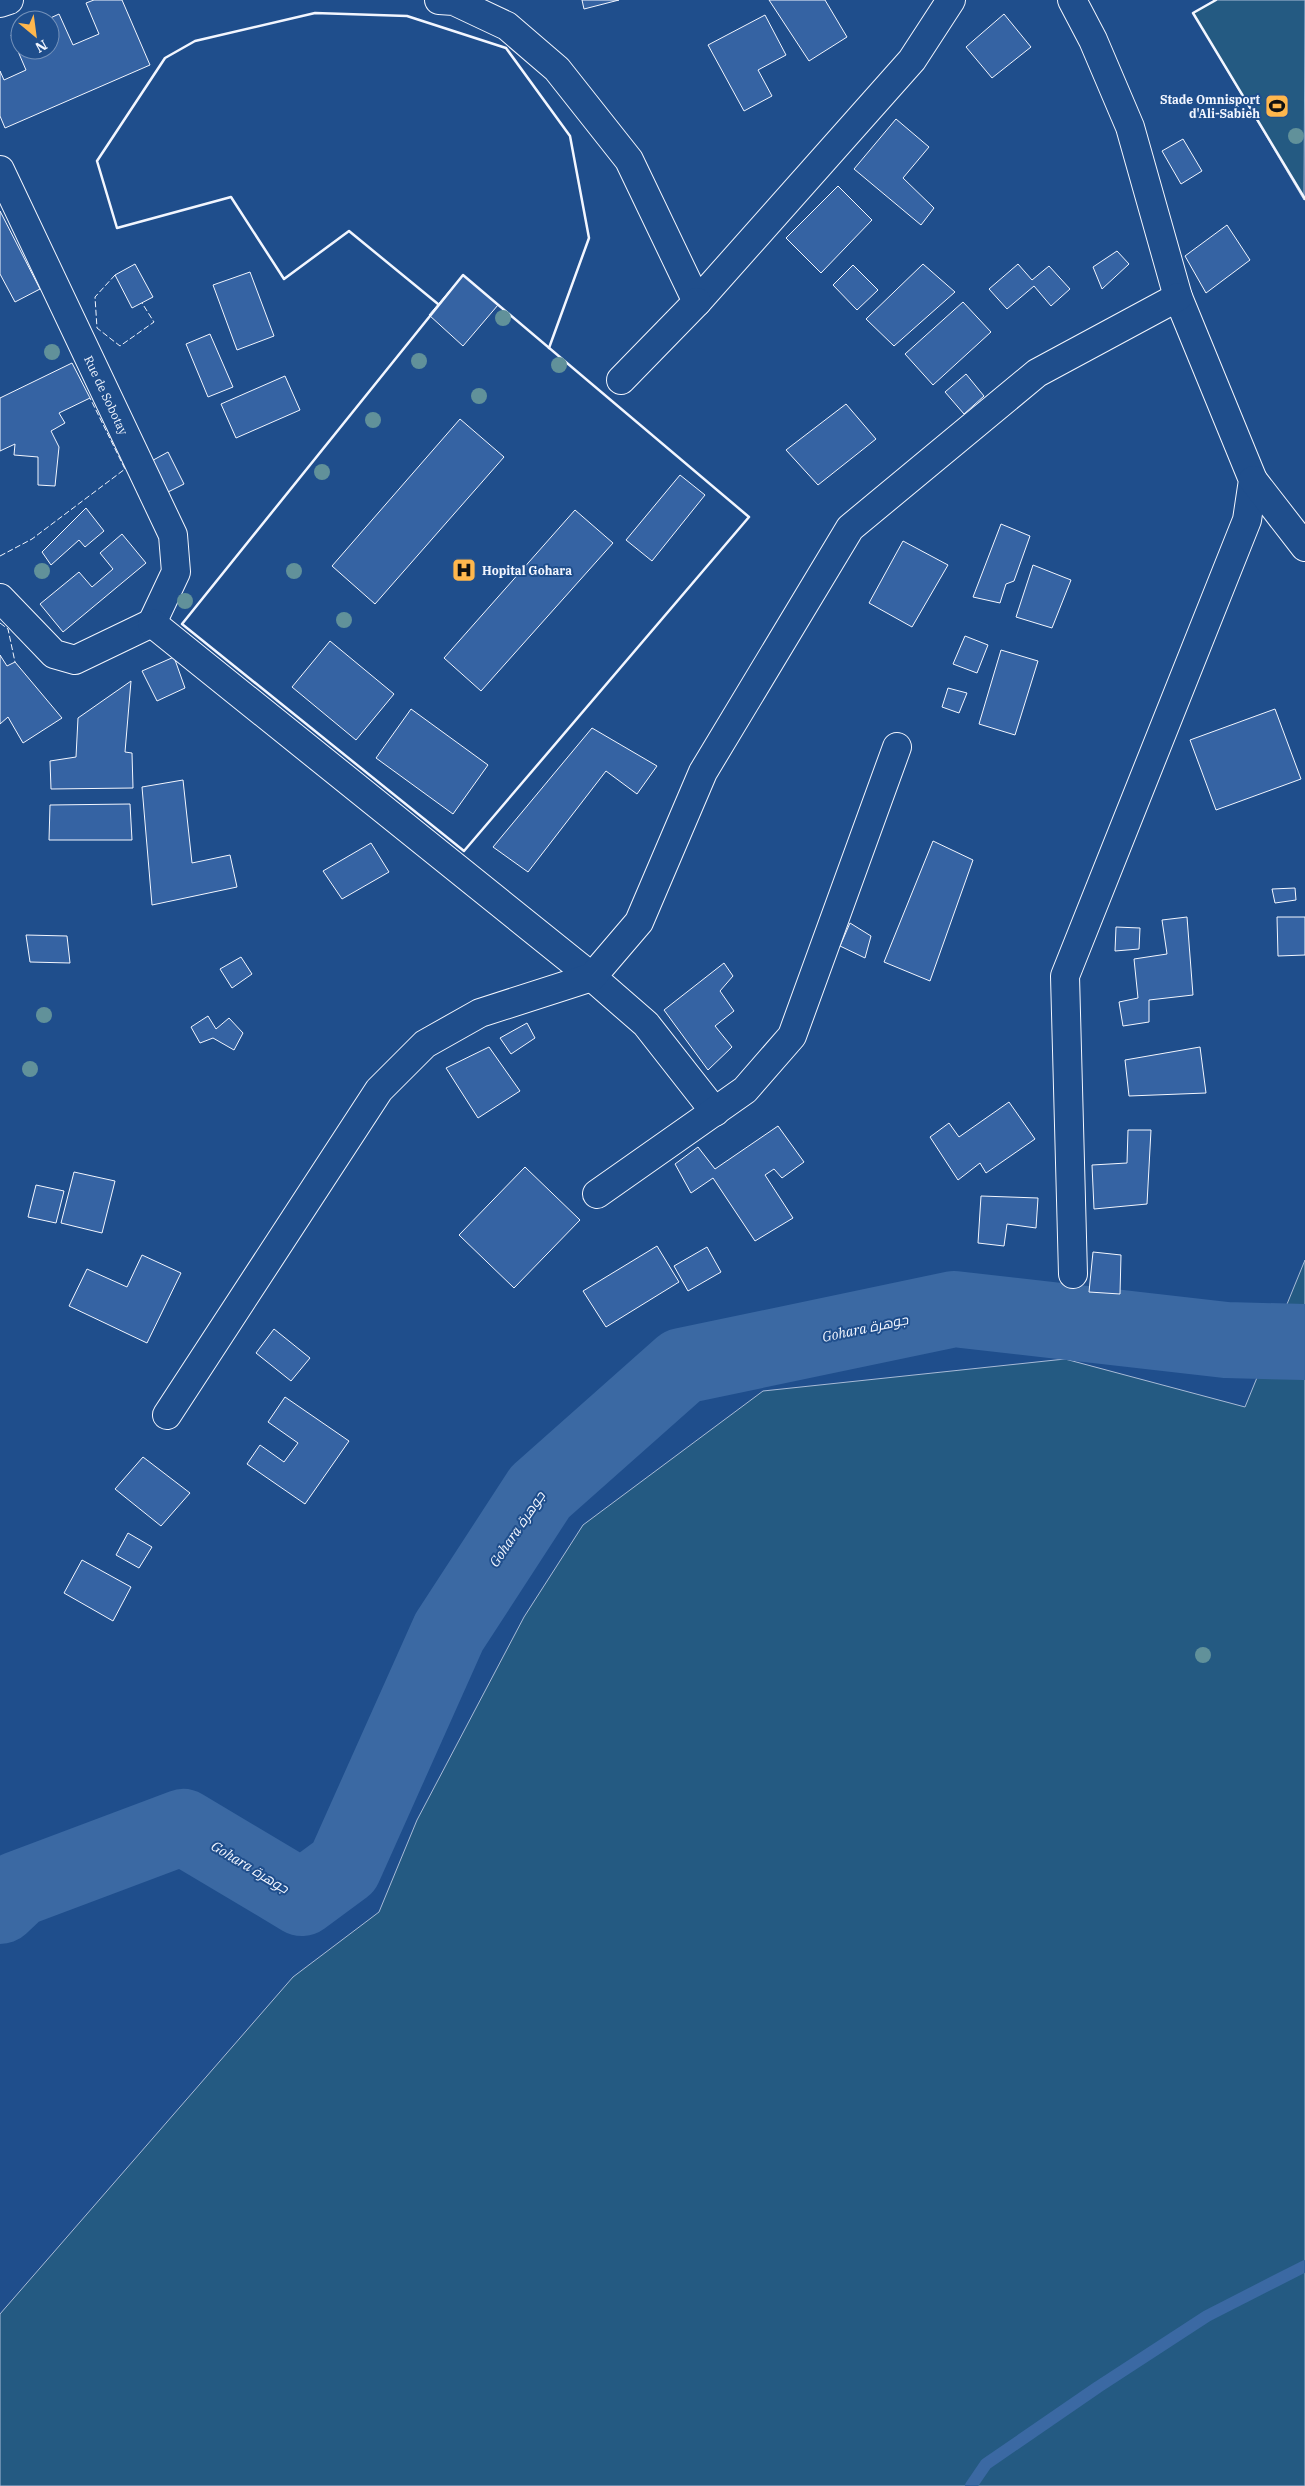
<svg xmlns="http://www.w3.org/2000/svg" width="1305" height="2486" viewBox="0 0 1305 2486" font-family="'IBM Plex Serif',Cairo,serif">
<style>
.green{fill:#245a82;stroke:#a8bbd7}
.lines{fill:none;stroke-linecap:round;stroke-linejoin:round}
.stream{stroke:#3b69a3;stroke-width:12}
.river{stroke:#3b69a3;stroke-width:76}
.building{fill:#3563a3;stroke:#f2f6ff}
.minor-casing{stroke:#f2f6ff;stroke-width:30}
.minor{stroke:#1f4e8c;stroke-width:28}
.fence{stroke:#f2f6ff;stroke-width:1;stroke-dasharray:6 2.5;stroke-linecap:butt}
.wall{stroke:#f2f6ff;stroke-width:2.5}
.tree{fill:#61919a}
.labels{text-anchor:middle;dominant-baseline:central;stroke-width:4;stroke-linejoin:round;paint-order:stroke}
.poi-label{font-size:12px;font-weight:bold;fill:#f2f6ff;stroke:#1f4e8c;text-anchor:end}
.street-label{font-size:12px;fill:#f2f6ff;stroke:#1f4e8c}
.water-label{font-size:14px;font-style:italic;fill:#f2f6ff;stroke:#1f4e8c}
</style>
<rect width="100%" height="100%" fill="#1f4e8c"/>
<!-- green -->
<g class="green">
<path d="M1216,0h89l-1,200 -111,-187z"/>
<path d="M1305,1260v1226h-1305v-172l293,-337 86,-65 38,-92 107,-203 59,-92 180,-134 302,-32 180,48z"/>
</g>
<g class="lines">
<!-- stream -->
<path class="stream" d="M971,2486l15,-22 112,-77 109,-71 98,-50"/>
<!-- river -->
<path class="river" d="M0,1906l18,-17 165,-62 119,71 42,-31 105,-235 91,-140 142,-126 272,-57 272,31 79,2"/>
</g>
<!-- building -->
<g class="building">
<path d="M94,0h28l28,65 -145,63 -5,-12v-45l4,9 22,-10 -15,-35 9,-4v19h30v-30h-4l13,-6 14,31 26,-11 -13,-31z"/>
<path d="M582,0h37l-35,9z"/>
<path d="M769,0h56l22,37 -38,24z"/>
<path d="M1004,14l27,33 -39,31 -26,-31z"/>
<path d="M765,15l21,40 -28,15 14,26 -28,15 -36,-66z"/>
<path d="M896,119l33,28 -26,31 31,30 -13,17 -67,-56z"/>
<path d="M1183,139l19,32 -21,13 -19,-33z"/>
<path d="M838,186l34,34 -51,53 -35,-35z"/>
<path d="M0,211l40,78 -25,13 -15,-28z"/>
<path d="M1227,225l23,35 -44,33 -21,-37z"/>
<path d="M1117,251l12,13 -27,25 -9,-22z"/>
<path d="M135,264l18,33 -21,11 -17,-33z"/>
<path d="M923,264l32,28 -61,54 -28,-27z"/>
<path d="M1018,264l14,16 17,-14 21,23 -19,17 -17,-20 -27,23 -18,-20z"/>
<path d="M853,265l25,25 -21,20 -24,-25z"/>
<path d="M250,272l24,64 -37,14 -24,-65z"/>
<path d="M463,275l35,30 -35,41 -34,-31z"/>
<path d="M963,302l28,30 -58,53 -28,-31z"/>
<path d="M210,334l23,53 -25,10 -22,-53z"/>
<path d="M72,363l18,35 -31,15 6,10 -14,8 8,16 -4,39 -17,-1v-28l-24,-2 1,-11 -15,7v-53z"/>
<path d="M966,374l18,22 -20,18 -19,-22z"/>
<path d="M285,376l15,34 -64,28 -15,-34z"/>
<path d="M846,404l30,35 -58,46 -32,-35z"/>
<path d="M460,419l44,38 -129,147 -43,-38z"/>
<path d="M168,452l16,32 -22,11 -16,-31z"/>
<path d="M680,475l25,20 -53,66 -26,-21z"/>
<path d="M86,508l18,23 -19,16 -6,-7 -28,25 -9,-13z"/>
<path d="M575,510l38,33 -132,148 -37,-33z"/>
<path d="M1001,524l29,12 -16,45 -8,3 -6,19 -27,-6z"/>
<path d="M122,534l24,29 -83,69 -23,-28 39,-32 13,15 21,-18 -13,-16z"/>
<path d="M903,541l45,24 -36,62 -43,-24z"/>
<path d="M1033,565l38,15 -19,48 -36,-11z"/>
<path d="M965,636l23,9 -11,28 -24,-9z"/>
<path d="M330,641l64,53 -38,46 -64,-53z"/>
<path d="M1001,650l37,11 -23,74 -36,-11z"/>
<path d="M0,655l7,11 8,-4 47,56 -39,25 -15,-26 -8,7z"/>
<path d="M174,657l11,31 -28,13 -15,-30z"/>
<path d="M131,681l-6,71 7,1 1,35 -82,1 -1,-28 26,-4 2,-39z"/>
<path d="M948,688l19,5 -8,20 -17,-6z"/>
<path d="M411,709l77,56 -35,49 -77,-56z"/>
<path d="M1275,709l26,70 -85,31 -26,-70z"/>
<path d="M592,728l65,38 -20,28 -31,-23 -78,101 -35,-25z"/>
<path d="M183,780l9,83 38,-8 7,32 -85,18 -10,-118z"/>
<path d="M130,804l2,36h-83l1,-35z"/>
<path d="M933,841l40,19 -43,121 -46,-19z"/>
<path d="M371,843l18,29 -47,27 -19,-28z"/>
<path d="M1295,888l1,12 -21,3 -3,-14z"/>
<path d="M1187,917l6,78 -44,5v22l-26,4 -4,-24 19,-4 -4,-39 33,-5 -5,-34z"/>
<path d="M1277,917h28v38l-27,1z"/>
<path d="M850,923l21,13 -6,22 -25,-12z"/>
<path d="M1116,927l24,1 -1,21 -24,2z"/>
<path d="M26,935l41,1 3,27 -40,-1z"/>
<path d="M241,957l11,17 -20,14 -12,-19z"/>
<path d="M724,963l9,13 -13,15 14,20 -19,15 17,21 -24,23 -44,-60z"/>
<path d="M208,1016l8,13 13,-11 14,15 -9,17 -21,-12 -13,5 -9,-16z"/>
<path d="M527,1023l8,15 -24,16 -11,-16z"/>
<path d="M489,1047l31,44 -42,27 -32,-50z"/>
<path d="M1200,1047l6,46 -77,3 -4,-36z"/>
<path d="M1009,1102l26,37 -49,34 -6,-10 -22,17 -28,-43 19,-14 10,14z"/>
<path d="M778,1126l26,36 -22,16 -8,-9 -9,6 28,43 -38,23 -42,-63 -22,15 -16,-29 23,-17 17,22z"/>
<path d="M1128,1130h23l-4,74 -53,5 -2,-44 35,-2z"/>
<path d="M525,1167l55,53 -66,68 -55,-53z"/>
<path d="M74,1172l41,9 -13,52 -41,-10z"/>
<path d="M36,1185l28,6 -8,32 -28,-6z"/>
<path d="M981,1196l57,2 -2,30 -29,-4 -3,22 -26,-3z"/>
<path d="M657,1246l22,36 -73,45 -23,-36z"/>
<path d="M707,1247l14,25 -33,19 -14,-25z"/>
<path d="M1093,1252l28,3 -1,39 -31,-2z"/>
<path d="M142,1255l39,18 -34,70 -78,-37 18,-37 40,18z"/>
<path d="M274,1329l36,29 -19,23 -35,-28z"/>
<path d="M285,1397l64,44 -44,63 -58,-40 13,-19 24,17 14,-19 -30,-21z"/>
<path d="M143,1457l47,36 -29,33 -46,-37z"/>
<path d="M128,1533l24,14 -13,21 -23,-13z"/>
<path d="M82,1560l49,27 -18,34 -49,-28z"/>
</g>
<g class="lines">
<!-- minor casing -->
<g class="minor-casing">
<g id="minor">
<path d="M439,0l15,1 53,25 50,43 72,91 68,142 215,-242 39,-60"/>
<path d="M1072,0l21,40 37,87 48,170 75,183 -6,40 -182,456 8,298"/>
<path d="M0,3l9,-3"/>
<path id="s1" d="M0,170l173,365 3,37 -24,51"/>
<path d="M621,380l76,-78"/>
<path d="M1253,480l52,67"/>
<path d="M0,598l54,56 21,6 77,-37"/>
<path d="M152,623l440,354 54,47 69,88"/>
<path d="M597,1194l148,-104 47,-54 105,-289"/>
<path d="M167,1415l212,-325 46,-46 55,-31 112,-36 47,-55 64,-150 147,-244 187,-155 141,-76"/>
</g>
</g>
<!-- minor -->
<use href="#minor" class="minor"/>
<!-- fence -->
<g class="fence">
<path d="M115,275l-20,22 2,31 23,18 34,-24 -12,-19"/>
<path d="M0,556l32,-17 93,-70 -35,-71"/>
<path d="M0,623l8,6 7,33"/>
</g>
<!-- wall -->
<g class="wall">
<path d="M1216,0l-23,13 112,186"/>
<path d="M463,275l286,242 -285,334 -282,-227z"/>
<path d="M438,304l-89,-73 -65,48 -53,-82 -114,31 -20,-67 68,-103 30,-17 120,-28 92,3 99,32 64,88 19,102 -40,110"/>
</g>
</g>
<!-- trees -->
<g class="tree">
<circle cx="1296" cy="136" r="8"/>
<circle cx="503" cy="318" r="8"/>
<circle cx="52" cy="352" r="8"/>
<circle cx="419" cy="361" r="8"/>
<circle cx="559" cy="365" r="8"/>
<circle cx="479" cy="396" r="8"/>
<circle cx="373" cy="420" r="8"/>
<circle cx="322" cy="472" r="8"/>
<circle cx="42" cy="571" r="8"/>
<circle cx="294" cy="571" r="8"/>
<circle cx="185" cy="601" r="8"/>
<circle cx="344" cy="620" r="8"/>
<circle cx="44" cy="1015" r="8"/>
<circle cx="30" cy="1069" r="8"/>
<circle cx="1203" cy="1655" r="8"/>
</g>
<!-- icons -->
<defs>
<g id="stadium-square" transform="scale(1.25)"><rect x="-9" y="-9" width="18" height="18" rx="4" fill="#ffb74d" stroke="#1f4e8c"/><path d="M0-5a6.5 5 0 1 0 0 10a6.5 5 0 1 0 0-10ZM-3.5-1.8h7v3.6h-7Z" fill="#111"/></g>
<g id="hospital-square" transform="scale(1.25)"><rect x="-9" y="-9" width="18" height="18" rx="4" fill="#ffb74d" stroke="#1f4e8c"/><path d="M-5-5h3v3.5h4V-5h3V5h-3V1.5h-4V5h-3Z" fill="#111"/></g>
</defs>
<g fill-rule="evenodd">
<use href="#stadium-square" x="1277" y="106"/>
<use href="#hospital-square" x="464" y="570"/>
</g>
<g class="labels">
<!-- poi labels -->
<g class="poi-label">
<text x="1260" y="99">Stade Omnisport<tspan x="1260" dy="14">d'Ali-Sabieh</tspan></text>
<text x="482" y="570" text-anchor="start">Hopital Gohara</text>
</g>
<!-- street labels -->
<g class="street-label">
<text stroke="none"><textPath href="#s1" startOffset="249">Rue de Sobotay</textPath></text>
</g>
<!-- water labels -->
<g class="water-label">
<text transform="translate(865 1328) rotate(-12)">Gohara جوهرة</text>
<text transform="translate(517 1529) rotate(-56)">Gohara جوهرة</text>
<text transform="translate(250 1867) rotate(31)">Gohara جوهرة</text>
</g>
</g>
<!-- north arrow -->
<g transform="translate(35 35) rotate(151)"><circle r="24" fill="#1f4e8c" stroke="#7391ba"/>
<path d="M0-4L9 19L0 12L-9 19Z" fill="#ffb74d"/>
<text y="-8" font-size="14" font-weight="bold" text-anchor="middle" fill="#f2f6ff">N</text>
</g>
</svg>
